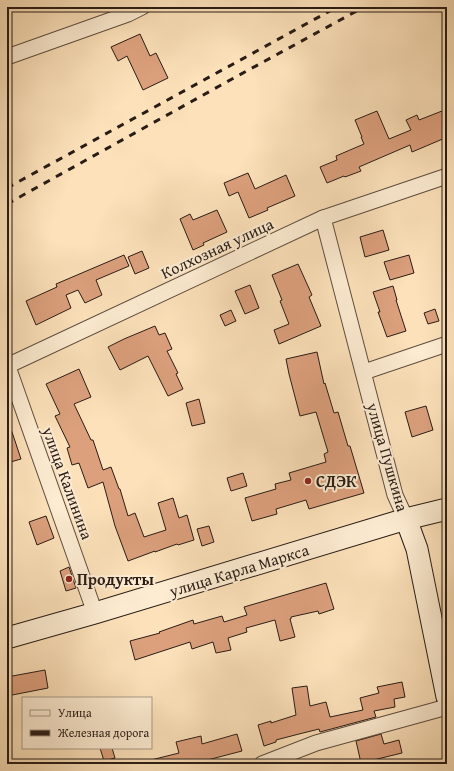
<svg xmlns="http://www.w3.org/2000/svg" width="454" height="771" viewBox="0 0 454 771" font-family="'Gentium Book Plus',serif">
<style>
.building{fill:#dca07d;stroke:#291c16}
.lines{fill:none;stroke-linecap:round;stroke-linejoin:round}
.street-casing{stroke:#5e4d3f;stroke-width:17}
.secondary-casing{stroke:#291c16;stroke-width:23}
.street{stroke:#fdecd2;stroke-width:15}
.secondary{stroke:#fdecd2;stroke-width:21}
.rail{stroke:#291c16;stroke-width:3;stroke-dasharray:7 7;stroke-linecap:butt}
.poi-dot{fill:#8f2418;stroke:#fdecd2;stroke-width:1.5}
.labels{text-anchor:middle;dominant-baseline:central;stroke-width:4;stroke-linejoin:round;paint-order:stroke}
.street-label{font-size:16px;fill:#291c16;stroke:#fdecd2}
.poi-label{font-size:16px;font-weight:bold;fill:#291c16;stroke:#fdecd2;text-anchor:start}
</style>
<rect width="100%" height="100%" fill="#fce1ba"/>
<filter id="stains"><feTurbulence type="fractalNoise" baseFrequency=".005" numOctaves="4"/><feColorMatrix values="0 0 0 0 .2 0 0 0 0 .09 0 0 0 0 .02 0 0 0 .5 -.17"/></filter>
<radialGradient id="worn" r=".72"><stop offset=".6" stop-color="#630" stop-opacity="0"/><stop offset="1" stop-color="#630" stop-opacity=".3"/></radialGradient>
<!-- building -->
<g class="building">
<path d="M140,34l10,22 6,-3 12,25 -25,12 -16,-34 -9,5 -7,-14z"/>
<path d="M377,111l12,28 22,-9 -5,-10 11,-5 2,5 23,-9 2,6 3,-1v14l-5,2 3,6 -33,14 -2,-7 -51,22 2,4 -16,6 -1,-1 -17,7 -7,-16 17,-7 -1,-4 28,-12 -3,-7h1l-7,-17z"/>
<path d="M248,173l7,16 31,-14 9,21 -28,12 1,2 -19,8 -11,-26 -9,4 -5,-13z"/>
<path d="M217,210l10,22 -24,11 1,2 -11,5 -13,-31 10,-5 3,6z"/>
<path d="M383,230l6,20 -24,7 -5,-20z"/>
<path d="M142,251l7,17 -14,6 -7,-17z"/>
<path d="M124,255l5,11 -33,14 6,15 -17,8 -7,-13 -12,5 5,13 -35,17 -10,-24 31,-14 -1,-3z"/>
<path d="M409,255l5,18 -24,7 -6,-18z"/>
<path d="M298,264l14,31 -3,2 12,29 -42,18 -5,-14 15,-6 -9,-23 2,-1 -10,-25z"/>
<path d="M250,285l9,23 -14,6 -10,-23z"/>
<path d="M393,286l4,14h-1l10,31 -19,6 -9,-25h2l-7,-20z"/>
<path d="M435,309l4,12 -11,3 -4,-11z"/>
<path d="M231,310l5,11 -11,5 -5,-11z"/>
<path d="M155,326l4,9 6,-2 7,16 -5,2 11,22 -2,1 7,15 -15,7 -20,-40 -28,14 -12,-23 16,-8z"/>
<path d="M317,352l7,32 1,-1 9,30 4,-1 10,34h2l14,47 -55,16 -3,-9 -30,9 1,5 -25,7 -7,-23 31,-9 -1,-5 16,-4 -2,-7 37,-11 -2,-8 4,-2 -12,-40 -16,4 -11,-42 -3,-15z"/>
<path d="M79,369l12,28 -17,7 17,36h2l10,30 8,-3 8,22h1l8,27 7,-3 9,24 22,-7 -8,-27 15,-5 6,20 8,-3 7,25 -16,5 -1,-1 -22,8v-1l-27,10 -13,-35 -12,-44 -15,6 -9,-25 -7,2 -5,-17 3,-1 -15,-31 5,-2 -14,-30z"/>
<path d="M199,399l6,24 -13,3 -6,-23z"/>
<path d="M426,406l7,24 -21,7 -7,-25z"/>
<path d="M9,423l12,36 -14,4v-39z"/>
<path d="M243,473l4,13 -16,5 -4,-13z"/>
<path d="M46,516l8,22 -17,7 -8,-23z"/>
<path d="M209,526l5,16 -12,4 -5,-17z"/>
<path d="M69,567l7,21 -10,3 -6,-20z"/>
<path d="M326,583l8,26 -15,5 -1,-3 -27,6v2h-1l5,18 -15,4 -5,-21 -29,8 1,4 -19,6 3,12 -15,3 -3,-11 -21,7 -2,-7 -55,18 -5,-19 30,-8 -1,-1 34,-12 1,4 28,-8 2,6 23,-7 -3,-8z"/>
<path d="M45,670l3,18 -41,8v-19z"/>
<path d="M402,682l3,15 -11,2 1,8 -21,4 2,6 -56,15 -1,-3 -20,5 -23,6v2l-12,4 -6,-21 13,-4v2l25,-8 -4,-27 15,-2 3,20 16,-4 4,15 33,-7 -3,-12 19,-5 -2,-6z"/>
<path d="M237,734l5,17 -50,13h-41v-4l28,-7 -3,-11 25,-6 1,8z"/>
<path d="M381,734l3,10 15,-4 3,13 -41,10 -5,-22z"/>
<path d="M100,748h12l3,10 -11,3z"/>
</g>
<g class="lines">
<!-- street casing -->
<g class="street-casing">
<g id="street">
<path d="M7,57l121,-43 14,-7"/>
<path d="M323,218l72,277 11,24"/>
<path d="M7,364l88,249"/>
<path d="M7,366l316,-148 124,-42"/>
<path d="M364,372l83,-28"/>
<path d="M262,764l54,-21 131,-36"/>
</g>
</g>
<!-- secondary casing -->
<g class="secondary-casing">
<g id="secondary">
<path d="M406,519l11,30 30,148"/>
<path d="M7,638l88,-25 311,-94 41,-10"/>
</g>
</g>
<!-- street -->
<use href="#street" class="street"/>
<!-- secondary -->
<use href="#secondary" class="secondary"/>
<!-- rail -->
<g class="rail">
<path d="M7,188l330,-181"/>
<path d="M7,204l225,-125 132,-72"/>
</g>
</g>
<!-- markers -->
<g class="poi-dot">
<circle cx="308" cy="481" r="4"/>
<circle cx="69" cy="579" r="4"/>
</g>
<g class="labels">
<!-- street labels -->
<g class="street-label">
<text transform="translate(217 248) rotate(-25)">Колхозная улица</text>
<text transform="translate(388 457) rotate(74)">улица Пушкина</text>
<text transform="translate(68 483) rotate(70)">улица Калинина</text>
<text transform="translate(239 570) rotate(-17)">улица Карла Маркса</text>
</g>
<!-- poi labels -->
<g class="poi-label">
<text x="316" y="481">СДЭК</text>
<text x="77" y="579">Продукты</text>
</g>
</g>
<!-- margin -->
<rect width="454" height="771" fill="none" stroke="#fce1ba" stroke-width="24"/>
<rect x="8" y="8" width="438" height="755" fill="none" stroke="#291c16" stroke-width="2"/>
<rect x="12" y="12" width="430" height="747" fill="none" stroke="#291c16"/>
<!-- legend -->
<rect x="22" y="697" width="130" height="52" fill="#fdecd2" stroke="#a89987"/>
<rect x="30" y="710" width="20" height="6" fill="#fdecd2" stroke="#a89987"/>
<text x="58" y="717" font-size="12" fill="#291c16">Улица</text>
<rect x="30" y="730" width="20" height="6" fill="#291c16" stroke="#a89987"/>
<text x="58" y="737" font-size="12" fill="#291c16">Железная дорога</text>
<rect width="100%" height="100%" filter="url(#stains)"/>
<rect width="100%" height="100%" fill="url(#worn)"/>
</svg>
